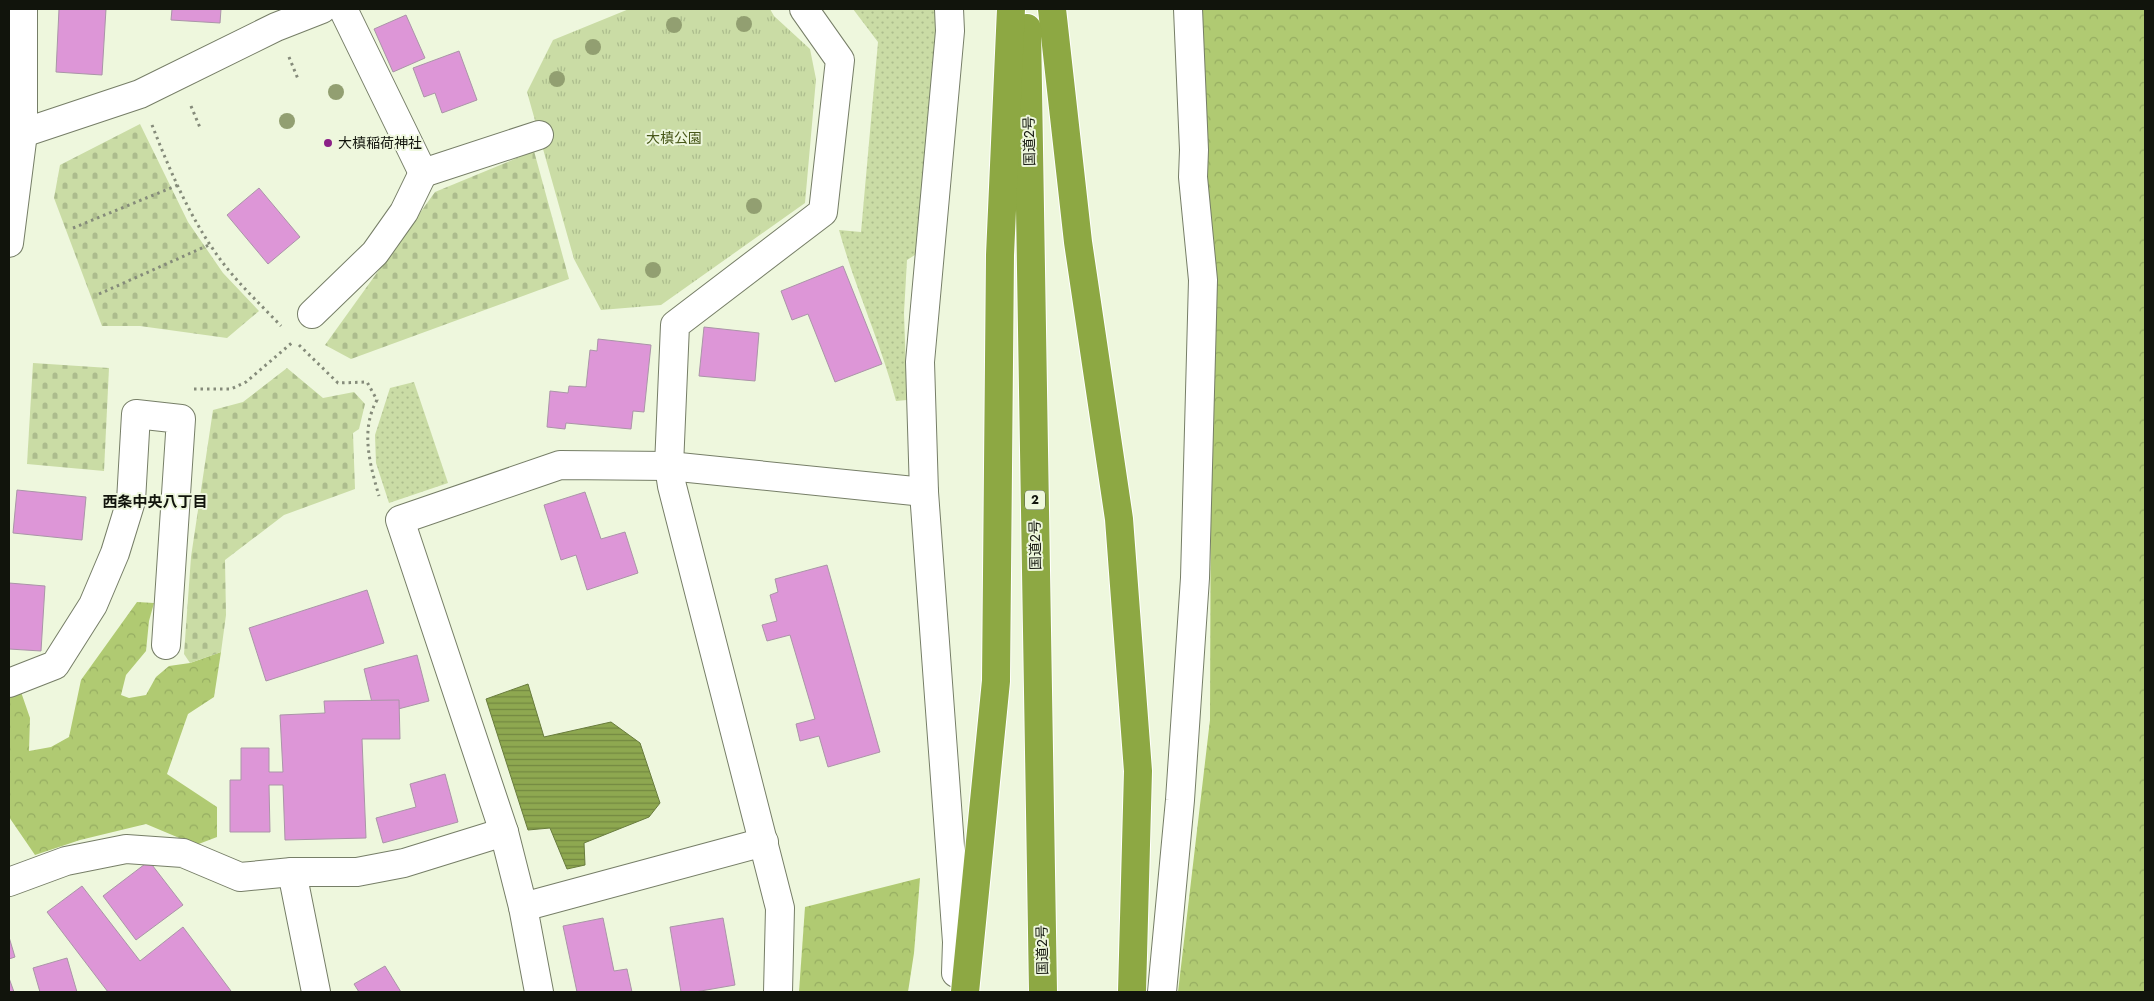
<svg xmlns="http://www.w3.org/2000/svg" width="2154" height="1001" viewBox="0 0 2154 1001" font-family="Jost,'Noto Sans JP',sans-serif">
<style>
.grass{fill:url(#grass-dots)}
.forest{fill:url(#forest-crowns)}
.cemetery{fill:url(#cemetery-stones)}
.park{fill:url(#park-tufts)}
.water{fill:url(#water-rules);stroke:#687c3c}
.building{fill:#dd96d7;stroke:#aa95a7}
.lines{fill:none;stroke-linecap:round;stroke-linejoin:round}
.street-casing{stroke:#767e67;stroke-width:30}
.highway-casing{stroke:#fff;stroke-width:30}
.path{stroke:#858b7a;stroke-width:3;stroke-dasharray:2.5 4;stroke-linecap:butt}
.street{stroke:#fff;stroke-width:28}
.highway{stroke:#8da843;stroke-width:28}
.tree{fill:#929f71}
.poi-dot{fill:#8b2187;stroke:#eef7dd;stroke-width:2}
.labels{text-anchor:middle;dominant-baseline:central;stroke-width:4;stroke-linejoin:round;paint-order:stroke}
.shield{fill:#eef7dd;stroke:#53584b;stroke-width:1}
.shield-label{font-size:12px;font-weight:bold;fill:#11140c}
.park-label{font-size:14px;fill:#475718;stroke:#eef7dd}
.street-label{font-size:14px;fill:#11140c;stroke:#eef7dd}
.poi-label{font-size:14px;fill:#11140c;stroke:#eef7dd;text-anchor:start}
.neighbourhood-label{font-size:15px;font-weight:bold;fill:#11140c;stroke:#eef7dd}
</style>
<defs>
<pattern id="grass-dots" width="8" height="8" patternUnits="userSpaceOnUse" patternTransform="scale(1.25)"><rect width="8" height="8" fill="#cadca5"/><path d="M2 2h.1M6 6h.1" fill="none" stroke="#acbc8d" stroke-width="1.8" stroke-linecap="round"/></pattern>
<pattern id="forest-crowns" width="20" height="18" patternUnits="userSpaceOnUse" patternTransform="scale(1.25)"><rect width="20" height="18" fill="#b0ca72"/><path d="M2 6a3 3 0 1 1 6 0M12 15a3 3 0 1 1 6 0" fill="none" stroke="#96ad62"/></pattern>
<pattern id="cemetery-stones" width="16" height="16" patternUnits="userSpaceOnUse" patternTransform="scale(1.25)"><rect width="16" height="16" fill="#cadca5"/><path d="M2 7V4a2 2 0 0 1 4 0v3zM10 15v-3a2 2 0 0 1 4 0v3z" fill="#acbc8d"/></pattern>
<pattern id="park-tufts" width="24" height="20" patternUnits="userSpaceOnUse" patternTransform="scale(1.25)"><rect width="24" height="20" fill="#cadca5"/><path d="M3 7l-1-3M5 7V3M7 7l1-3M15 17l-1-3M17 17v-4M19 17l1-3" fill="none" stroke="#acbc8d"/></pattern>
<pattern id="water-rules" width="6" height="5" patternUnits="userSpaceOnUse" patternTransform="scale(1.25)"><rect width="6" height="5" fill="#8ea850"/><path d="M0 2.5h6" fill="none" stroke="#738841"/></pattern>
</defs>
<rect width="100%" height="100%" fill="#eef7dd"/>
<!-- grass -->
<g class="grass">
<path d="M853,9h88l-15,239 -19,12 -3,53 3,87 -11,1c-15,-58 -41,-113 -57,-171l22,2 17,-190z"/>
<path d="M414,382l34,101 -59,20 -13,-40 -1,-28 15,-47z"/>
</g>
<!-- forest -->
<g class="forest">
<path d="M1194,9h951v983h-967l32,-272 1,-273z"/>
<path d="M137,602l17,1 -5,18 -3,30 -20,24 -5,20 8,3 17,-3 10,-18 13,-11 21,-3 31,-11 -7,45 -26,17 -21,60 50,33v30l-21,8 -50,-21 -66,16 -45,15 -26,-38v-119l12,-6 9,26 -1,33 22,-4 18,-10 12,-57z"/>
<path d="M920,878l-6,75 -6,39h-109l6,-85z"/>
</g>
<!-- cemetery -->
<g class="cemetery">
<path d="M140,124l48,98 35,51 36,38 -32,27 -87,-12h-38l-48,-128 6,-33z"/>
<path d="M534,151l35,128 -218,80 -26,-14 110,-153z"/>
<path d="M33,363l76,5 -5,103 -77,-7z"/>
<path d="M287,368l36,30 31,-6 11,12 -6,25 -6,4 2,56 -71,26 -59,45 1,55 -5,37 -31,11 -6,-9 7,-97 22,-147 30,-8z"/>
</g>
<!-- park -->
<path class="park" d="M629,9h141l4,7 36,33 6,30 -11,124 -144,102 -60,5 -27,-51 -47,-167 26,-52z"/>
<!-- water -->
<path class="water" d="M528,684l16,53 67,-15 29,21 20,60 -11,14 -65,26 1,22 -18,4 -17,-41 -22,2 -42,-131z"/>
<!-- building -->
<g class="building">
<path d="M59,9h47l-4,66 -46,-3z"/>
<path d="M172,9h49l-1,14 -49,-3z"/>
<path d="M406,15l19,43 -32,14 -19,-43z"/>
<path d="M459,51l18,49 -35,13 -7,-20 -11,4 -11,-29z"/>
<path d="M259,188l41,49 -32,27 -41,-49z"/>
<path d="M843,266l39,98 -47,18 -27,-68 -16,6 -11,-29z"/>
<path d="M704,327l55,6 -4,48 -56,-5z"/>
<path d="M598,339l53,6 -7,67 -11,-1 -2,18 -65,-6 -1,6 -18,-2 3,-36 18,2 1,-7 17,1 4,-37 7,1z"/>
<path d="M17,490l69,7 -4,43 -69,-7z"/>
<path d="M585,492l16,47 24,-7 13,41 -51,17 -11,-35 -15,5 -17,-55z"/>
<path d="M827,565l53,187 -52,15 -9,-31 -19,5 -4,-17 19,-5 -25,-84 -23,6 -5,-16 15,-4 -7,-26 8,-3 -3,-13z"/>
<path d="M9,583l36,3 -4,65 -32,-2z"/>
<path d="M367,590l17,53 -118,38 -17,-53z"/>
<path d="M417,655l12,46 -54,14 -11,-46z"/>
<path d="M399,700l1,39h-38l4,99 -81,2 -2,-55h-14l1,47h-40v-52h11v-32h28v24h14l-3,-57 45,-2 -1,-12z"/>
<path d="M445,774l13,48 -75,21 -7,-25 40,-11 -6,-23z"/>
<path d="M149,861l34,44 -47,35 -33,-44z"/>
<path d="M82,886l58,75 43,-34 48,64 -2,1h-121l-61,-80z"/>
<path d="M603,918l11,53 13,-2 5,23h-55l-14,-66z"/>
<path d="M723,918l12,67 -40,7h-14l-11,-65z"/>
<path d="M9,937l6,20 -6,2z"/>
<path d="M67,958l10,34h-37l-7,-24z"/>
<path d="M385,966l16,26h-42l-5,-8z"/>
<path d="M9,978l5,14h-5z"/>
</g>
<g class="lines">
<!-- street casing -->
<g class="street-casing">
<g id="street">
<path d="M343,9l80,164 116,-38"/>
<path d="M949,9l1,22 -30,331 4,130 33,450 -1,31"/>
<path d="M23,133l117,-39 136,-67 46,-18"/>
<path d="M9,243l14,-110v-124"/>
<path d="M312,314l63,-61 29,-41 19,-39"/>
<path d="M9,683l46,-18 38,-60 22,-52 16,-52 5,-87 45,5 -15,226"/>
<path d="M292,872l24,120"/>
<path d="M9,882l57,-21 60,-12 57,4 57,24 52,-5h65l47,-9 100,-31"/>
<path d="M523,907l241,-65"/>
<path d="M539,992l-16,-85 -19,-75 -104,-312 160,-55 109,1 255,26"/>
<path d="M778,992l2,-84 -108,-422 -3,-20 6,-141 148,-113 17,-152 -36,-51"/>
<path d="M1162,992l18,-192 15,-222 8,-298 -10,-103 1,-27 -6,-141"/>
</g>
</g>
<!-- highway casing -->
<g class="highway-casing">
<g id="highway">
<path d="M1052,9l26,233 41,277 19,252 -6,221"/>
<path d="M1027,28l16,964"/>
<path d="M965,992l31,-311 4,-426 11,-246"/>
</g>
</g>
<!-- path -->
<g class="path">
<path d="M289,57l9,22"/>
<path d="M191,106l10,24"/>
<path d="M152,125c20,51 43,105 79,148 15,18 33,35 50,53"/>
<path d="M73,228l105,-43"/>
<path d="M99,294l112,-50"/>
<path d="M299,345l39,38 29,-1 10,18c-17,30 -7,65 2,96"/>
<path d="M194,389h37l15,-7 48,-41"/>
</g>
<!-- street -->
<use href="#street" class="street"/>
<!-- highway -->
<use href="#highway" class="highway"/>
</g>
<!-- trees -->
<g class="tree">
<circle cx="744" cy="24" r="8"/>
<circle cx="674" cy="25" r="8"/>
<circle cx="593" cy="47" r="8"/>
<circle cx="557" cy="79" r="8"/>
<circle cx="336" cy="92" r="8"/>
<circle cx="287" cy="121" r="8"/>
<circle cx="754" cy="206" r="8"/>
<circle cx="653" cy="270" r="8"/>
</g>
<!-- markers -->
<circle class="poi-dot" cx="328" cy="143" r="5"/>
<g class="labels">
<!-- shield labels -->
<rect class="shield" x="1025" y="490.5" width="20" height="19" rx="4"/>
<g class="shield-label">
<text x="1035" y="500">2</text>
</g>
<!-- park labels -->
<g class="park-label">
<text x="674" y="138">大槙公園</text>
</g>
<!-- street labels -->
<g class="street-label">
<text transform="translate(1029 141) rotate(-91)">国道2号</text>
<text transform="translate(1035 545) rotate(-91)">国道2号</text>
<text transform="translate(1042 950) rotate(-91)">国道2号</text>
</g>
<!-- poi labels -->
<g class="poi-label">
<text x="338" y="143">大槙稲荷神社</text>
</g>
<!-- neighbourhood labels -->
<g class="neighbourhood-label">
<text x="155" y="502">西条中央八丁目</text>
</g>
</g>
<!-- border -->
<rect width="2154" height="1001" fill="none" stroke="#11140c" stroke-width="20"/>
</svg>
